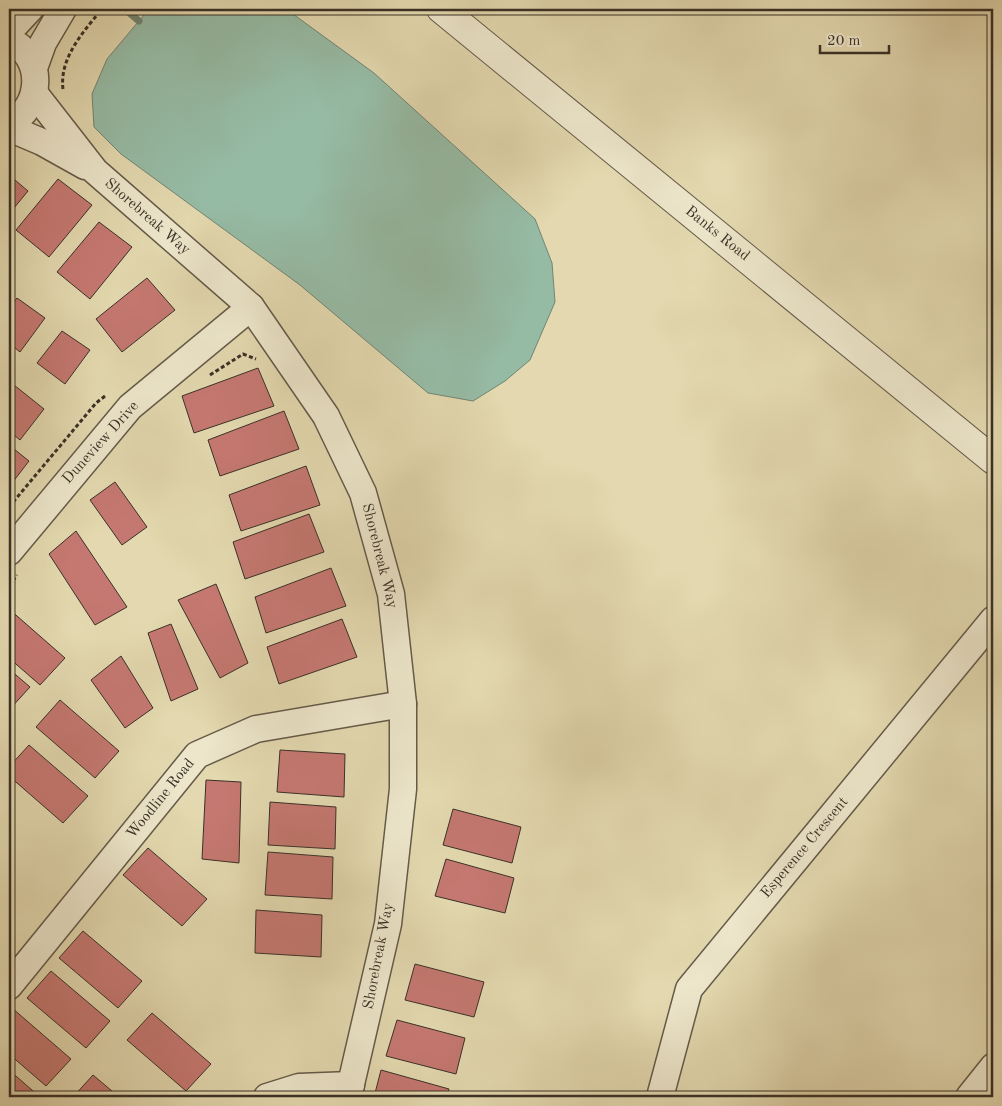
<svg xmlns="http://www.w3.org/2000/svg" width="1002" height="1106" viewBox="0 0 1002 1106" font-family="'Old Standard TT',serif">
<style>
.water{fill:#96bba5;stroke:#718473}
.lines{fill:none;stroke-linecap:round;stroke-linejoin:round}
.stream{stroke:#718473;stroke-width:7}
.building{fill:#c57871;stroke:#393127}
.minor-casing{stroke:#645b49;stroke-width:29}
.tertiary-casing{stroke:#645b49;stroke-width:30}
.path{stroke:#393127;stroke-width:3;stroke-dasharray:4 2.5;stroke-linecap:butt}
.minor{stroke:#ede6cb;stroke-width:26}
.tertiary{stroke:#ede6cb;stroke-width:28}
.labels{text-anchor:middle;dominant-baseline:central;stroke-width:4.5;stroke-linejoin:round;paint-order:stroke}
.street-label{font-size:15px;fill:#393127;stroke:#ede6cb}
</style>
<rect width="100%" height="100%" fill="#e3d8af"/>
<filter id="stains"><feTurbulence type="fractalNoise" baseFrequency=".004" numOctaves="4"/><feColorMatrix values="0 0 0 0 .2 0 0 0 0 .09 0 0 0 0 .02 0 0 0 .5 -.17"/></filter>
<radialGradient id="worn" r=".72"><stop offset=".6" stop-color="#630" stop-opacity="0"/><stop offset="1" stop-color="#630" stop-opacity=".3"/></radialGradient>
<!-- water -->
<path class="water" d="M149,9h137l88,64 161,146 17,44 3,39 -25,58 -25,21 -32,20 -45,-8 -128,-108 -179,-131 -27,-27 -2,-33 15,-35z"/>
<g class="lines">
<!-- stream -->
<path class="stream" d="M125,9l14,12"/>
</g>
<!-- building -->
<g class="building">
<path d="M9,175l19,16 -19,23z"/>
<path d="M58,179l34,26 -43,52 -33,-27z"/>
<path d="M99,222l33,25 -42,52 -33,-27z"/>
<path d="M147,278l28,32 -53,42 -26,-33z"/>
<path d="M17,298l28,20 -25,34 -11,-9v-34z"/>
<path d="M62,331l28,19 -25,34 -28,-21z"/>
<path d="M258,368l16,38 -80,27 -12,-37z"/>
<path d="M9,381l35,28 -24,31 -11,-9z"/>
<path d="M284,411l15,38 -79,27 -12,-36z"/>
<path d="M9,445l20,16 -20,26z"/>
<path d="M306,466l14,39 -79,26 -12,-36z"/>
<path d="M115,482l32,45 -25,18 -32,-45z"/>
<path d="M309,514l15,38 -79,27 -12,-37z"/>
<path d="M76,531l51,76 -32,18 -46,-71z"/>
<path d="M331,568l15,38 -80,27 -11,-36z"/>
<path d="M216,584l32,79 -28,15 -42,-78z"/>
<path d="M9,609l56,49 -25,27 -31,-27z"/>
<path d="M342,619l15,38 -78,27 -12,-37z"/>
<path d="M171,624l27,65 -27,12 -23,-68z"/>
<path d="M121,656l32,52 -28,20 -34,-48z"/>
<path d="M9,669l21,18 -21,23z"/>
<path d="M60,700l59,51 -24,27 -59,-51z"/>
<path d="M29,745l59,51 -25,27 -54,-47v-9z"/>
<path d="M280,750l65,4 -1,43 -67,-5z"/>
<path d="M206,780l35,2 -2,81 -37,-4z"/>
<path d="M270,802l66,5 -1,42 -67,-4z"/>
<path d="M453,809l68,18 -9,36 -69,-18z"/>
<path d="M148,848l59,51 -25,27 -59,-51z"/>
<path d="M268,852l65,5 -1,42 -67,-4z"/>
<path d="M446,859l68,19 -9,35 -70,-17z"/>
<path d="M256,910l66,5 -1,42 -66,-4z"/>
<path d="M83,931l59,50 -24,27 -59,-50z"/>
<path d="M415,964l69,18 -10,35 -69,-17z"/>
<path d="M51,971l59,50 -24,27 -59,-50z"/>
<path d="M12,1008l59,51 -25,27 -37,-32v-43z"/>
<path d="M152,1013l59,51 -25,27 -59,-51z"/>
<path d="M397,1020l68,18 -9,36 -70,-18z"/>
<path d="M9,1070l31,27h-31z"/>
<path d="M381,1070l68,19 -2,8h-73z"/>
<path d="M93,1075l26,22h-46z"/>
</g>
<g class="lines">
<!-- minor casing -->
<g class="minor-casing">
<g id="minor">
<path d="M9,28l7,-4 14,-15"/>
<path d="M9,40c36,16 34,67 0,84"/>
<path d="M34,68l9,-25 20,-34"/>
<path d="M35,94l60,77 156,136 75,109 37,77 28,101 12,110v85l-15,135 -40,173"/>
<path d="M9,128l33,14 43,24"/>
<path d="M9,552l121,-145 121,-100"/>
<path d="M9,986l188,-231 59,-26 147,-25"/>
<path d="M267,1097l32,-10 52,-2"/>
<path d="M660,1097l29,-108 304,-369"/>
<path d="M969,1097l24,-30"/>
</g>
</g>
<!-- tertiary casing -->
<g class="tertiary-casing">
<path id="tertiary" d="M441,9l552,451"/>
</g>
<!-- path -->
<g class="path">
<path d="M63,89c-4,-31 21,-58 39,-80"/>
<path d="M210,375l33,-21 13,5"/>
<path d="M9,507l87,-104 9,-7"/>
<path d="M9,586l8,-11"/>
</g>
<!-- minor -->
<use href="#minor" class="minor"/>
<!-- tertiary -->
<use href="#tertiary" class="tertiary"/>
</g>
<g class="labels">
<!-- street labels -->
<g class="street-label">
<text transform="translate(147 217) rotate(41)">Shorebreak Way</text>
<text transform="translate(717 234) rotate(39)">Banks Road</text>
<text transform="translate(101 443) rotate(-48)">Duneview Drive</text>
<text transform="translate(379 556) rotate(76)">Shorebreak Way</text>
<text transform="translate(161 799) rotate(-51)">Woodline Road</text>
<text transform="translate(805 848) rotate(-50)">Esperence Crescent</text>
<text transform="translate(379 956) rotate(-79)">Shorebreak Way</text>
</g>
</g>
<!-- margin -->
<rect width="1002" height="1106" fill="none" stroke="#e3d8af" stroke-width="30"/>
<rect x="10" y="10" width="982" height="1086" fill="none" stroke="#393127" stroke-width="2.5"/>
<rect x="15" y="15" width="972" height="1076" fill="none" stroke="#393127"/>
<!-- scale -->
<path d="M820 45v8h69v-8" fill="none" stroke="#393127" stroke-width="2.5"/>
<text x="827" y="45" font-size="15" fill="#393127" stroke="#ede6cb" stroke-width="4" paint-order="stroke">20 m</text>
<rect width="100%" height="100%" filter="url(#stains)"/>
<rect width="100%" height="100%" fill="url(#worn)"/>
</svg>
